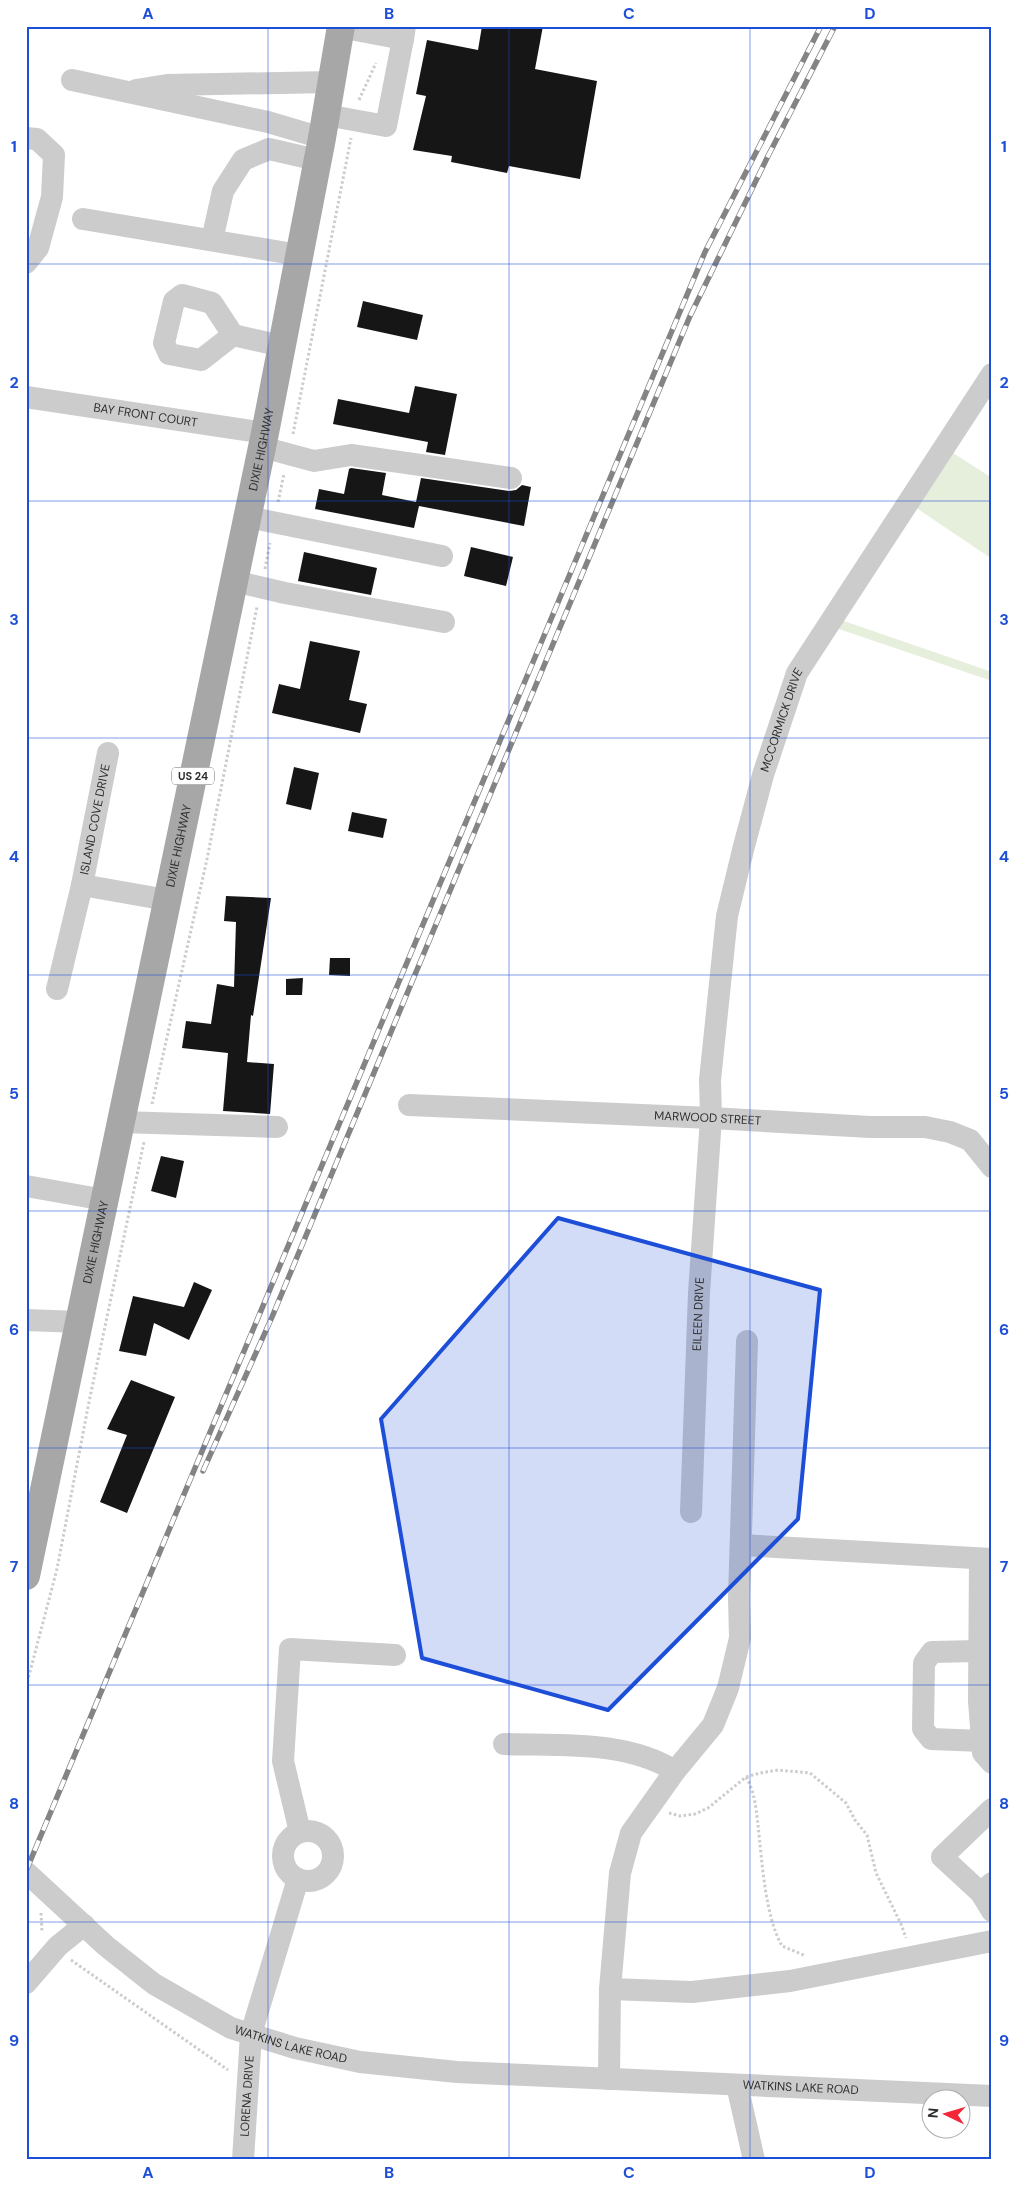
<svg xmlns="http://www.w3.org/2000/svg" width="1018" height="2186" viewBox="0 0 1018 2186" font-family="'DM Sans',sans-serif">
<style>
.green{fill:#e6eedc}
.building{fill:#161616}
.lines{fill:none;stroke-linecap:round;stroke-linejoin:round}
.path{stroke:#ccc;stroke-width:3;stroke-dasharray:2.5 2.5;stroke-linecap:butt}
.minor{stroke:#ccc;stroke-width:22}
.major{stroke:#a7a7a7;stroke-width:28}
.rail-casing{stroke:#848484;stroke-width:5.5}
.rail{stroke:#fff;stroke-width:4;stroke-dasharray:11;stroke-linecap:butt}
.marked{fill:#1d4ed8;fill-opacity:0.2;stroke:#1d4ed8;stroke-width:4;stroke-linejoin:round}
.grid{fill:none;stroke:#1d4ed8;stroke-width:1;stroke-opacity:0.55}
.labels{text-anchor:middle;dominant-baseline:central;stroke-width:5;stroke-linejoin:round;paint-order:stroke}
.shield{fill:#fff;stroke:#6d6d6d;stroke-width:1}
.shield-label{font-size:11px;font-weight:bold;fill:#2f2f2f}
.street-label{font-size:12px;fill:#2f2f2f;stroke:#fff}
.neatline{fill:none;stroke:#1d4ed8;stroke-width:2}
.grid-label{font-size:16px;text-anchor:middle;font-weight:bold;fill:#1d4ed8}
</style>
<rect width="100%" height="100%" fill="#fff"/>
<!-- green -->
<g class="green">
<path d="M950,451l42,27v81l-77,-52z"/>
<path d="M841,620l151,52v9l-156,-53z"/>
</g>
<!-- building -->
<g class="building">
<path d="M482,26h61l-8,43 62,12 -17,98 -71,-13 -2,7 -56,-11 1,-6 -39,-6 13,-54 -10,-2 11,-54 51,10z"/>
<path d="M363,301l60,14 -6,25 -60,-13z"/>
<path d="M415,386l42,8 -12,61 -19,-3 2,-10 -95,-18 5,-25 71,14z"/>
<path d="M351,468l35,5 -4,22 34,7 5,-24 88,13 7,-1 6,-5 9,2 -7,39 -105,-20 -5,22 -99,-19 4,-20 25,5 5,-25z"/>
<path d="M471,547l42,10 -7,29 -42,-10z"/>
<path d="M304,552l73,16 -6,27 -73,-14z"/>
<path d="M310,641l50,10 -11,49 18,4 -7,29 -88,-20 7,-29 21,5z"/>
<path d="M294,767l25,6 -8,37 -25,-6z"/>
<path d="M352,812l35,7 -4,19 -35,-7z"/>
<path d="M226,896l45,2 -18,118 -2,-1 -4,47 27,2 -4,50 -47,-3 5,-58 -46,-5 4,-27 25,3 6,-40 17,3 2,-65 -12,-1z"/>
<path d="M330,958h20v18l-21,-1z"/>
<path d="M303,978l-1,17h-16v-16z"/>
<path d="M161,1156l23,5 -8,37 -25,-7z"/>
<path d="M194,1282l18,8 -23,50 -35,-17 -8,33 -27,-5 14,-55 51,11z"/>
<path d="M131,1380l44,17 -48,116 -27,-11 27,-67 -20,-6z"/>
</g>
<g class="lines">
<!-- path -->
<g class="path">
<path d="M359,100l17,-37"/>
<path d="M293,434l58,-296"/>
<path d="M278,502l6,-28"/>
<path d="M265,569l5,-26"/>
<path d="M152,1104l55,-245 50,-252"/>
<path d="M26,1687l31,-118 32,-167 55,-260"/>
<path d="M746,1777c9,15 10,32 12,48 4,36 7,91 24,121l24,10"/>
<path d="M669,1813l11,3 15,-2 13,-6 38,-31 14,-4 18,-3 32,3 36,30 9,17 12,15 9,38 25,51 5,14"/>
<path d="M41,1913l1,19"/>
<path d="M71,1960l157,110"/>
</g>
<!-- minor -->
<g class="minor">
<path d="M340,27l63,12 2,-13"/>
<path d="M72,80l196,42 54,16"/>
<path d="M136,90l31,-5 164,-3"/>
<path d="M326,115l60,11 17,-87"/>
<path d="M26,138l11,1 17,16 -2,42 -14,51 -12,15"/>
<path d="M83,219l216,36"/>
<path d="M212,240l11,-49 20,-31 26,-11 48,11"/>
<path d="M233,335l-21,-32 -30,-8 -8,6 -10,42 5,11 32,6 32,-25 49,11"/>
<path id="s1" d="M26,397l239,36"/>
<path d="M262,447l52,14 37,-6 160,23"/>
<path d="M247,517l195,39"/>
<path d="M234,581l51,12 159,29"/>
<path d="M82,885l85,15"/>
<path id="s2" d="M57,989l25,-104 26,-132"/>
<path id="s3" d="M409,1105l302,13 159,9h55l25,5 20,8 22,27"/>
<path d="M121,1122l156,5"/>
<path d="M26,1186l79,14"/>
<path d="M26,1320l53,2"/>
<path id="s4" d="M691,1512l8,-219 12,-175 -1,-38 17,-164 17,-70 19,-71 34,-102 195,-299"/>
<path d="M741,1545l251,14"/>
<path d="M980,1560l-1,141 4,52 9,10"/>
<path d="M979,1651l-47,1 -8,11 -1,66 8,10 51,2"/>
<path d="M504,1744c57,2 121,-4 171,27"/>
<circle cx="308" cy="1856" r="25"/>
<path d="M300,1832l-17,-71 7,-112 105,6"/>
<path id="s5" d="M26,1872l80,74 48,38 77,44 64,20 65,14 97,10 535,24"/>
<path d="M992,1883l-11,10 11,18"/>
<path d="M981,1893l-39,-36 50,-48"/>
<path d="M26,1983l32,-37 26,-21"/>
<path d="M610,1989l82,3 98,-11 202,-40"/>
<path d="M609,2079l1,-90 10,-116 11,-40 44,-62 38,-46 15,-37 12,-50 -1,-41 8,-256"/>
<path d="M737,2085l17,75"/>
<path id="s6" d="M243,2160l8,-126 47,-155"/>
</g>
<!-- major -->
<path class="major" id="s7" d="M26,1576l239,-1143 57,-295 19,-112"/>
<!-- rail casing -->
<g class="rail-casing">
<g id="rail">
<path d="M203,1471l69,-154 418,-1001 78,-160 67,-130"/>
<path d="M26,1871l679,-1619 116,-226"/>
</g>
</g>
<!-- rail -->
<use href="#rail" class="rail"/>
</g>
<!-- marked area -->
<path class="marked" d="M558,1218l262,72 -22,229 -190,191 -186,-52 -41,-239z"/>
<!-- grid -->
<path class="grid" d="M268,26v2134M509,26v2134M750,26v2134M26,264h966M26,501h966M26,738h966M26,975h966M26,1211h966M26,1448h966M26,1685h966M26,1922h966"/>
<g class="labels">
<!-- shield labels -->
<rect class="shield" x="172" y="767.5" width="42" height="17" rx="4"/>
<g class="shield-label">
<text x="193" y="776">US 24</text>
</g>
<!-- street labels -->
<g class="street-label">
<text stroke="none"><textPath href="#s1" startOffset="121">BAY FRONT COURT</textPath></text>
<text stroke="none"><textPath href="#s7" startOffset="1151">DIXIE HIGHWAY</textPath></text>
<text stroke="none"><textPath href="#s4" startOffset="801">MCCORMICK DRIVE</textPath></text>
<text stroke="none"><textPath href="#s2" startOffset="174">ISLAND COVE DRIVE</textPath></text>
<text stroke="none"><textPath href="#s7" startOffset="746">DIXIE HIGHWAY</textPath></text>
<text stroke="none"><textPath href="#s3" startOffset="299">MARWOOD STREET</textPath></text>
<text stroke="none"><textPath href="#s7" startOffset="341">DIXIE HIGHWAY</textPath></text>
<text stroke="none"><textPath href="#s4" startOffset="198">EILEEN DRIVE</textPath></text>
<text stroke="none"><textPath href="#s5" startOffset="321">WATKINS LAKE ROAD</textPath></text>
<text stroke="none"><textPath href="#s5" startOffset="834">WATKINS LAKE ROAD</textPath></text>
<text stroke="none"><textPath href="#s6" startOffset="64">LORENA DRIVE</textPath></text>
</g>
</g>
<!-- border -->
<rect width="1018" height="2186" fill="none" stroke="#ffffff" stroke-width="55"/>
<!-- north arrow -->
<g transform="translate(946 2114) rotate(275)"><circle r="24" fill="#ffffff" stroke="#acacac"/>
<path d="M0-4L9 19L0 12L-9 19Z" fill="#f32537"/>
<text y="-8" font-size="14" font-weight="bold" text-anchor="middle" fill="#2f2f2f">N</text>
</g>
<rect x="28" y="28" width="962" height="2130" class="neatline"/>
<g class="grid-label">
<text x="148" y="19">A</text>
<text x="389" y="19">B</text>
<text x="629" y="19">C</text>
<text x="870" y="19">D</text>
<text x="14" y="152">1</text>
<text x="1004" y="152">1</text>
<text x="14" y="388">2</text>
<text x="1004" y="388">2</text>
<text x="14" y="625">3</text>
<text x="1004" y="625">3</text>
<text x="14" y="862">4</text>
<text x="1004" y="862">4</text>
<text x="14" y="1099">5</text>
<text x="1004" y="1099">5</text>
<text x="14" y="1335">6</text>
<text x="1004" y="1335">6</text>
<text x="14" y="1572">7</text>
<text x="1004" y="1572">7</text>
<text x="14" y="1809">8</text>
<text x="1004" y="1809">8</text>
<text x="14" y="2046">9</text>
<text x="1004" y="2046">9</text>
<text x="148" y="2178">A</text>
<text x="389" y="2178">B</text>
<text x="629" y="2178">C</text>
<text x="870" y="2178">D</text>
</g>
</svg>
